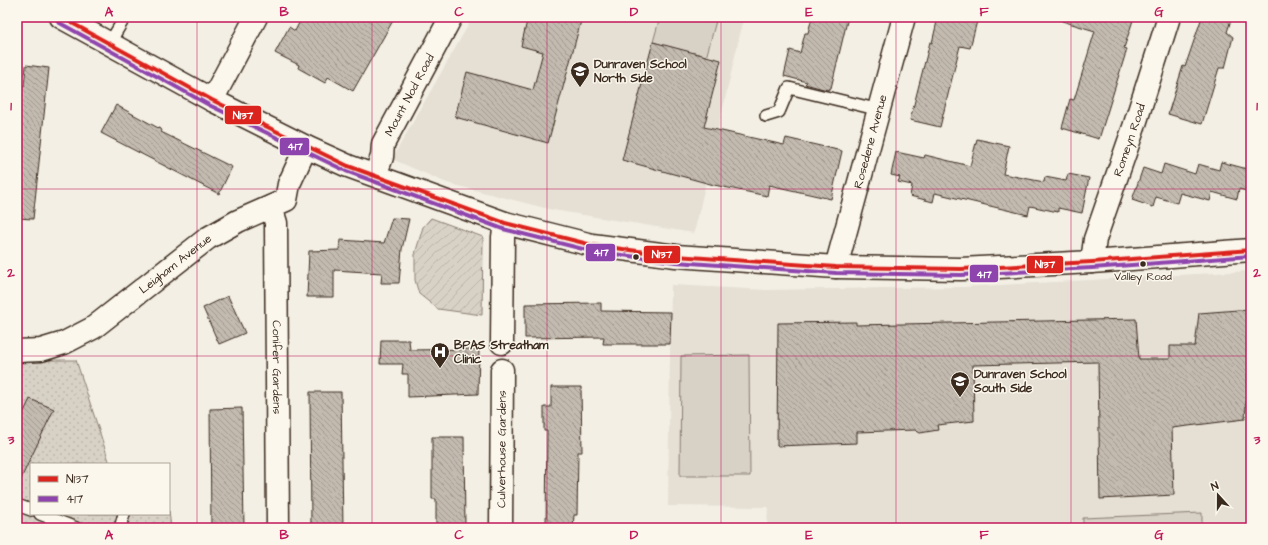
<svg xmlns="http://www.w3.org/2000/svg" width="1268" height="545" viewBox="0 0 1268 545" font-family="'Architects Daughter',sans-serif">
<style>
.built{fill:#e5dfd4}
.grass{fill:url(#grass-dots);stroke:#8a7e72}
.garden{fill:url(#garden-furrows);stroke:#8a7e72}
.pitch{fill:#d8d1c6;stroke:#8a7e72}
.building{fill:url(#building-back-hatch);stroke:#3b2a1e}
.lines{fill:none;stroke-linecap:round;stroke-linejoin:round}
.lane-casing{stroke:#3b2a1e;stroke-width:14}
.street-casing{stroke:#3b2a1e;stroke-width:25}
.secondary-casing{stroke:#3b2a1e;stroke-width:25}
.lane{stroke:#fbf7ec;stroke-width:11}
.street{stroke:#fbf7ec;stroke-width:22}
.secondary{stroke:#fbf7ec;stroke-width:22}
.bus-1-casing{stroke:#fbf7ec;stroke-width:7}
.bus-2-casing{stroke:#fbf7ec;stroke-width:7}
.bus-1{stroke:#dc241f;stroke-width:4}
.bus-2{stroke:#8e44ad;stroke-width:4}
.grid{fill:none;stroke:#c2185b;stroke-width:1;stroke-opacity:0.55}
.bus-dot{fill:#3b2a1e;stroke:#fbf7ec;stroke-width:1.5}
.labels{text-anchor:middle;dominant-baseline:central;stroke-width:3;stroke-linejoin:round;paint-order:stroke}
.bus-label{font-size:11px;fill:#3b2a1e;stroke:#fbf7ec}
.poi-label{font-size:12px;font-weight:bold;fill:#3b2a1e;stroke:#fbf7ec;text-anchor:start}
.street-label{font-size:12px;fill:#3b2a1e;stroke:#fbf7ec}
.line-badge{stroke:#fbf7ec;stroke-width:1.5}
.badge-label{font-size:11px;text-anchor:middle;font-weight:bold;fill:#fff}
.neatline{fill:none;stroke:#c2185b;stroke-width:1.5}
.grid-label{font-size:13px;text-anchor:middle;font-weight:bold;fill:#c2185b}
</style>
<defs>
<pattern id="grass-dots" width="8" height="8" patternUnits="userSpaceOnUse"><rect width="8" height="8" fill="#d8d1c6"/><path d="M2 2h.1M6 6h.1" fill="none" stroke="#bab4aa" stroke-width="1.8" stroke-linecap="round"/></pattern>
<pattern id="garden-furrows" width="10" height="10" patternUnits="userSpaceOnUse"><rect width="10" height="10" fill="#d8d1c6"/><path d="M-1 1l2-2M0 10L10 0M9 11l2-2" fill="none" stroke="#bab4aa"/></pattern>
<pattern id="building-back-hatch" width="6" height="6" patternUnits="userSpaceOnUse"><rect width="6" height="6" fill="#c3bbb0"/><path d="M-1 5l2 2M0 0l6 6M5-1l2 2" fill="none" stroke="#a0988f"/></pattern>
</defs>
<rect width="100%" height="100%" fill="#f3efe4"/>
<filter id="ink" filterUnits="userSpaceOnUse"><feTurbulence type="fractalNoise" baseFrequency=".025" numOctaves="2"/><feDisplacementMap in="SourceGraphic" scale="8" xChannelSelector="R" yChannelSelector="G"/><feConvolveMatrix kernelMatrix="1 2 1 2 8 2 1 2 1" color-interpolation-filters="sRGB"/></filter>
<g filter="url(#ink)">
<!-- built -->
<g class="built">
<path d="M473,17h271l-50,216 -141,-23 -106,-27 -55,-24z"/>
<path d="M1251,271v243l-3,14h-481l1,-21 -100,-1 3,-221 95,5 198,-3z"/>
</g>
<!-- grass -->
<path class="grass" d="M17,360h59l34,104h-79v50h138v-3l2,17h-154z"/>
<!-- garden -->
<path class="garden" d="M431,218l52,19 -1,78 -44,-6 -19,-15 -4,-14v-26l8,-27z"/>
<!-- pitch -->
<g class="pitch">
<path d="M660,17h57l-11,41 -53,-16z"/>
<path d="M749,355l1,121h-70l1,-120z"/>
<path d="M1202,513v15h-119v-10z"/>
</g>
<!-- building -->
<g class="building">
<path d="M302,17h93l-42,74 -25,-14 -3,6 -27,-15 1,-3 -24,-12 14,-26 6,4z"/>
<path d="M528,17h54l-34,126 -93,-26 12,-45 66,18 10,-38 -22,-6z"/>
<path d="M812,17h36l-17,71 -4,2 -22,-6 2,-2 -23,-6 6,-26 10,3 5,-20h3z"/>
<path d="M938,17h40l-8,31 -10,-2 -20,81 -30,-7 20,-78 2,1z"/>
<path d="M1062,17h72l-10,31 3,1 -28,90 -37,-11 8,-29 4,1 21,-69 -33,-10z"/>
<path d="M1202,17h30l-5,15 6,5 -8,31h-6l-17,56 -34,-10 15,-48 2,1z"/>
<path d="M653,42l68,18 -17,67 80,18 2,-7 56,13 -11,48 -62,-14 -2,11 -53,-11 -92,-25z"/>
<path d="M26,65l23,3 -16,151 -16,-1v-76l6,-3 -6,-12v-42l7,1z"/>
<path d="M116,105l46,25 -1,2 71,35 -13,27 -118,-61z"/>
<path d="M977,139l32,7 -6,28 41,8 1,-5 21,4 2,-7 21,4 -7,35 -24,-5v4l-28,-6 -2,9 -93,-22 -2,9 -23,-6 2,-11 -14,-3 2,-5 -9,-2 5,-23 28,6 1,-3 45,11z"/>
<path d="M1221,162l30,8v22l-12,-3 -2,10 -25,-7 -2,9 -30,-8 -3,10 -21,-6 -3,10 -21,-7 11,-32 18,6 3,-10 31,10 3,-10 21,6z"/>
<path d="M392,218l17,1 -7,30 -3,34h-18l1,-10 -48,-3v27h-27l2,-46 30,-1 1,-10 44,3z"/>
<path d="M228,296l17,37 -26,11 -16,-36z"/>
<path d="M601,303v8l70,1 -1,32h-67l1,-7 -79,1v-34z"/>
<path d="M1251,309v63l-3,1 -3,46 -73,9 2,67 -74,4 -2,-137 -125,3 1,56 -37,4 1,5 -18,3 -5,-3 -58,2v11l-80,3 1,-123 78,-1v3l280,-6 3,40h31v-13h25l4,-33z"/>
<path d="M381,340h28l1,10 69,-1 -1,45 -70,3v-23h-6l1,-10h-23z"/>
<path d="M551,387h30l1,65h-4l-1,63h-3l-1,13h-27l1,-97h-3v-24h7z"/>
<path d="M310,392h31l2,136h-32z"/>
<path d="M30,399l24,10 -37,78v-61z"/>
<path d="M242,408l2,120h-33l-1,-119z"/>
<path d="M432,437h32l1,91h-29v-29h-4z"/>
</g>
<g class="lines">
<!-- lane casing -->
<g class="lane-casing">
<g id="lane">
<path d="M109,44l16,-27"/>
<path d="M766,116l13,-4 10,-24 91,22"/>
<path d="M17,505l14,5"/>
<path d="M40,514l36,14"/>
<path d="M120,528l4,-14"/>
</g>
</g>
<!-- street casing -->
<g class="street-casing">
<g id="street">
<path d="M212,100l44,-83"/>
<path id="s1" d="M375,175l7,-18 1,-13 68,-127"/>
<path id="s2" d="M271,207l5,16 2,305"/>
<path id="s3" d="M1092,262l3,-23 39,-112 35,-110"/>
<path id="s4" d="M836,267l68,-250"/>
<path d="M502,343l1,-106 2,-14"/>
<path id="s5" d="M17,351l24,-1 23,-7 29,-15 115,-90 30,-17 48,-21 3,-16 17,-37"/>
<path id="s6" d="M501,528l1,-158"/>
</g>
</g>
<!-- secondary casing -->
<g class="secondary-casing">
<path id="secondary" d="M61,17l151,83 94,47 42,19 157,57 87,22 84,11 160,11 125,2 131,-7 159,-12"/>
</g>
<!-- lane -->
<use href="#lane" class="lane"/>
<!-- street -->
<use href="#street" class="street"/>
<!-- secondary -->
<use href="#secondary" class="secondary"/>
<!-- bus-1 casing -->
<g class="bus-1-casing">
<path id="bus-1" d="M61,17l151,83 136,66 157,57 87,22 84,11 160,11 125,2 131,-7 159,-12"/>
</g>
<!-- bus-2 casing -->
<g class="bus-2-casing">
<path id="bus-2" d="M58,22l151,83 137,66 157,58 88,22 85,11 160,11 125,2 131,-7 159,-12"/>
</g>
<!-- bus-1 -->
<use href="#bus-1" class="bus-1"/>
<!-- bus-2 -->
<use href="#bus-2" class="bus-2"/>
</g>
</g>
<!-- grid -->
<path class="grid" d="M197,17v511M372,17v511M547,17v511M721,17v511M896,17v511M1071,17v511M17,189h1234M17,356h1234"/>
<!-- icons -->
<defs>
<g id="school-pin" transform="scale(1)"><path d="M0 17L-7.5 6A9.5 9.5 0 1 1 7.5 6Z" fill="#3b2a1e" stroke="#fbf7ec"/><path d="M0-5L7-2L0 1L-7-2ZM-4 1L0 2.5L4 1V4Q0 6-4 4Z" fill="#fff"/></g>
<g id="hospital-pin" transform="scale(1)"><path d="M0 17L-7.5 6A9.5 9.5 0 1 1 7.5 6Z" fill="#3b2a1e" stroke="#fbf7ec"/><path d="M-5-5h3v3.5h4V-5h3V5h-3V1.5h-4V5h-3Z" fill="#fff"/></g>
</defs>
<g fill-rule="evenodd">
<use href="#school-pin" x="580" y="71"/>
<use href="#hospital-pin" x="440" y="352"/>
<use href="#school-pin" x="960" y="381"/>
</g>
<!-- markers -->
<g class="bus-dot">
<circle cx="636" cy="257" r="3.5"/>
<circle cx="1143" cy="264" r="3.5"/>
</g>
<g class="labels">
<!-- bus labels -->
<g class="bus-label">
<text x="1143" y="276">Valley Road</text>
</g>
<!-- poi labels -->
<g class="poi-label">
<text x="594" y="64">Dunraven School<tspan x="594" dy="14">North Side</tspan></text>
<text x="454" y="345">BPAS Streatham<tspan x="454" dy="14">Clinic</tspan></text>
<text x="974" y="374">Dunraven School<tspan x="974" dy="14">South Side</tspan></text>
</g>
<!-- street labels -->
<g class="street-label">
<text stroke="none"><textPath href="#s1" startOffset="88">Mount Nod Road</textPath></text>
<text stroke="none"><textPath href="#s3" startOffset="128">Romeyn Road</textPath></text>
<text stroke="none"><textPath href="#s4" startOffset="130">Rosedene Avenue</textPath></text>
<text stroke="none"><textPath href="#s5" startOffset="185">Leigham Avenue</textPath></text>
<text stroke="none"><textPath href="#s2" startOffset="161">Conifer Gardens</textPath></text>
<text stroke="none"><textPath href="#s6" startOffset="79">Culverhouse Gardens</textPath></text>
</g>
</g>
<g class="line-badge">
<rect x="224" y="105" width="38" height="20" rx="4" fill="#dc241f"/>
<rect x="279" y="137" width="31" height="19" rx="4" fill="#8e44ad"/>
<rect x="585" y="243" width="31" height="19" rx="4" fill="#8e44ad"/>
<rect x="643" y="245" width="38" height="19" rx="4" fill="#dc241f"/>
<rect x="1026" y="255" width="38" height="19" rx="4" fill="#dc241f"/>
<rect x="969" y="264" width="30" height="19" rx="4" fill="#8e44ad"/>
</g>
<g class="badge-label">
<text x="243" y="119">N137</text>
<text x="295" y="150">417</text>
<text x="601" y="256">417</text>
<text x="662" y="258">N137</text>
<text x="1045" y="268">N137</text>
<text x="984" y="278">417</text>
</g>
<!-- margin -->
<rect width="1268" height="545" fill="none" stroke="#fbf7ec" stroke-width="44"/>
<!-- legend -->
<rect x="30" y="463" width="140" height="52" fill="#fbf7ec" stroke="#aea59a"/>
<rect x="38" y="476" width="20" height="6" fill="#dc241f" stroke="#aea59a"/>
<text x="66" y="483" font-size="12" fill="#3b2a1e">N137</text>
<rect x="38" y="496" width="20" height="6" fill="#8e44ad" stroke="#aea59a"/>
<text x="66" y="503" font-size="12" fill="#3b2a1e">417</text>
<!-- north arrow -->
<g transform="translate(1218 495) rotate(339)" stroke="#fbf7ec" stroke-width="3" paint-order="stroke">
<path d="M0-3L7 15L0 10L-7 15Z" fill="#3b2a1e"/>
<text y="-6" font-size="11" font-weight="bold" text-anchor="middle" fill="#3b2a1e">N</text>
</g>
<rect x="22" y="22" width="1224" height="501" class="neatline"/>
<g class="grid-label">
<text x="109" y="16">A</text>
<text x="284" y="16">B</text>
<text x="459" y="16">C</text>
<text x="634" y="16">D</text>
<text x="809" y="16">E</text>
<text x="984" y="16">F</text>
<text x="1159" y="16">G</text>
<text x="11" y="110">1</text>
<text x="1257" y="110">1</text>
<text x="11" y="277">2</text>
<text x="1257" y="277">2</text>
<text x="11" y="444">3</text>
<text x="1257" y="444">3</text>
<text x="109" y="539">A</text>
<text x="284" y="539">B</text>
<text x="459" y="539">C</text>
<text x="634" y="539">D</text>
<text x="809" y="539">E</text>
<text x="984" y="539">F</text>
<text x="1159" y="539">G</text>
</g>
</svg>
